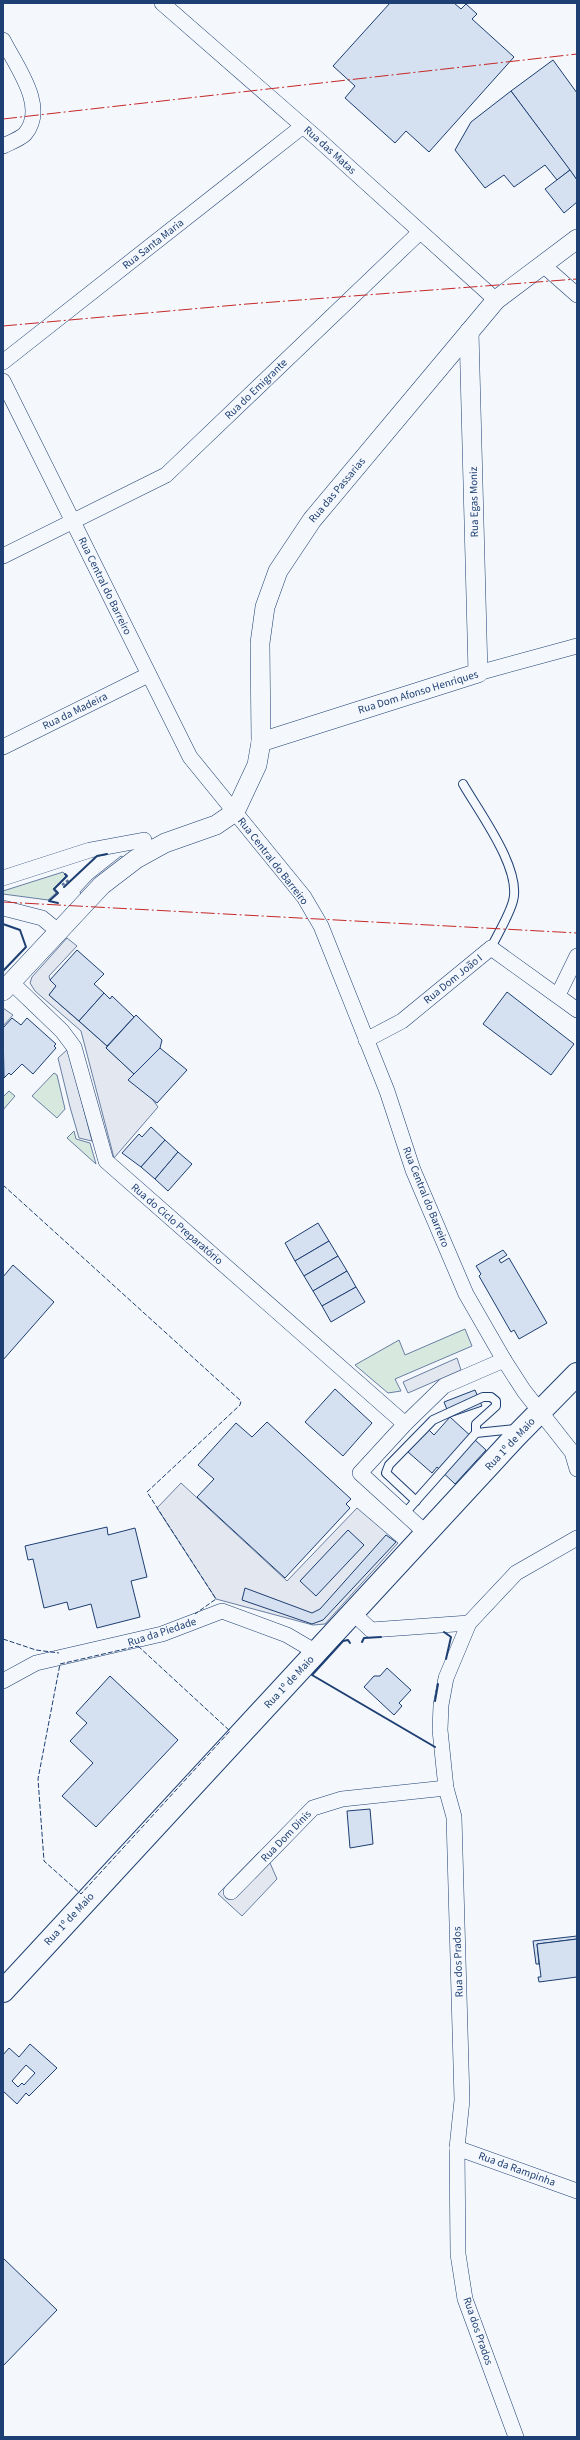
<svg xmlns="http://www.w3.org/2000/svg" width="580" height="2440" viewBox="0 0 580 2440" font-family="'Source Sans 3',sans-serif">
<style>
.green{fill:#d7e8df;stroke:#687fa3}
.parking{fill:#e3e8f0;stroke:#687fa3}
.building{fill:#d5e0f0;stroke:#1d3f73;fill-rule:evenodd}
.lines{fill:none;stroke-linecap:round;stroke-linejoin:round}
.service-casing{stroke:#1d3f73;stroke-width:10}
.minor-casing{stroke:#1d3f73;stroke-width:16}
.tertiary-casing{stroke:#1d3f73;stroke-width:20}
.primary-casing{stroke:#1d3f73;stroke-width:24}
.path{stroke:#5e769c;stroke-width:2.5;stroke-dasharray:3 2;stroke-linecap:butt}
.service{stroke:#f4f7fb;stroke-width:8}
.minor{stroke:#f4f7fb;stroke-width:15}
.tertiary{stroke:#f4f7fb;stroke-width:19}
.primary{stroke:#f4f7fb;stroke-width:22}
.fence{stroke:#1d3f73;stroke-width:1;stroke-dasharray:5 2;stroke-linecap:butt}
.wall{stroke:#1d3f73;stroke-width:2}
.power{stroke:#c62828;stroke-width:1;stroke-dasharray:14 3 2 3;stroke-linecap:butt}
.labels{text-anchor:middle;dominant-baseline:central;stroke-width:3;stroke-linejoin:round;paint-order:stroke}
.street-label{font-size:11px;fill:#1d3f73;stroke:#f4f7fb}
</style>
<rect width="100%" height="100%" fill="#f4f7fb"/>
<!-- green -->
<g class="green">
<path d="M63,872l3,4 -13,13 3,4 -8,7 -45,-6v-3z"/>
<path d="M54,1073l3,2 8,34 -8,9 -25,-22z"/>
<path d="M9,1091l6,5 -12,14v-13z"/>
<path d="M74,1131l2,8 14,4 6,21 -29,-26z"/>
<path d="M465,1329l7,17 -77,33 6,12 -13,2 -33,-28 44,-25 6,15z"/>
</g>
<!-- parking -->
<g class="parking">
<path d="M121,856l5,3 -44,39 -2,-6 12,-13z"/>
<path d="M67,938l10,8 -28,30 1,4 6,6 -7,9 58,51 -1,2 28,26 24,33 -44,51 -33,-127 -46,-40 -5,-8 2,-6z"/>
<path d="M3,1008l10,7 -10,11z"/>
<path d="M68,1049l24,92 -13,-3 -9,-31 -12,-49z"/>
<path d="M457,1358l4,12 -53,23 -5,-11z"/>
<path d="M181,1483l106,98 70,-73 41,35 -73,81 -12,1 -97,-26 -59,-91z"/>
<path d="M259,1852l11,11 7,16 -35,37 -24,-22z"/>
</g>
<!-- building -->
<g class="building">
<path d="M390,3h64l7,6 5,-5 11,10 -5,5 42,38 -85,95 -23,-21 -11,12 -50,-45 10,-12 -22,-20z"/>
<path d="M553,60l24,33v87l-66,-89z"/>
<path d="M511,91l59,79 -13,10 -12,-15 -31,22 -10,-12 -19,13 -30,-38 16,-28z"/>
<path d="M570,170l7,10v22l-13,11 -19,-24z"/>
<path d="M77,950l27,24 -10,10 10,9 -25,28 -30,-26 7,-9 -6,-6z"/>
<path d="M507,992l67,52 -23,31 -68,-51z"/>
<path d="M104,993l6,6 2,-3 22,21 -27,29 -28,-25z"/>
<path d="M136,1015l26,25 -2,8 -26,26 -28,-26z"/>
<path d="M12,1018l9,7 6,-7 29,26 -2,2 2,2 -23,26 -11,-10 -11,11 -2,-2 -5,5 -1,-50z"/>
<path d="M160,1048l27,22 -30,33 -29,-23z"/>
<path d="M151,1127l14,13 -24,27 -19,-14 17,-19 3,3z"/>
<path d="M165,1140l13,12 -23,27 -14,-12z"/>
<path d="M178,1152l14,12 -24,27 -13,-12z"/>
<path d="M318,1223l11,18 -34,20 -10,-18z"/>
<path d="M329,1241l9,15 -34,20 -9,-15z"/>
<path d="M503,1250l4,5 -8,5 2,3 8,-5 38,65 -28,16 -5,-9 -3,2 -32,-56 2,-2 -5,-8z"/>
<path d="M338,1256l9,15 -34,20 -9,-15z"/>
<path d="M13,1265l41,37 -51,58v-83z"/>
<path d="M347,1271l9,16 -34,19 -9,-15z"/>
<path d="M356,1287l9,15 -34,20 -9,-16z"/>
<path d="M335,1389l37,34 -29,33 -38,-34z"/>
<path d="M475,1390l7,16 -32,11 -6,-15z"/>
<path d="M450,1417l36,33 -31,34 -18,-17 -5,6 -24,-21 20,-23 6,6z"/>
<path d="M267,1422l84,77 -5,5 4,4 -65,70 -88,-81 17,-18 -16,-14 38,-42 16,14z"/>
<path d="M107,1527l1,8 27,-7 12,49 -16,4 9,36 -43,11 -6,-24 -22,6 -2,-8 -23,6 -11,-49 -5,1 -3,-14z"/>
<path d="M348,1530l16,15 -48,51 -16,-15z"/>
<path d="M386,1535l10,7 -73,78 -11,4 -70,-24 3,-12 67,25 8,-4z"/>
<path d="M387,1668l24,22 -12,13 3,3 -8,9 -30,-28 10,-11h6z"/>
<path d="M110,1676l68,64 -82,87 -34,-31 31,-33 -23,-22 17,-18 -11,-10z"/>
<path d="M370,1809l3,35 -23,4 -3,-37z"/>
<path d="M577,1936v3l-40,5 2,20h-3l-3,-23z"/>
<path d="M577,1939v38l-38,5 -1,-5h3l-4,-33z"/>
<path d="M30,2044l27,24 -28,28 -3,-3 -9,11 -14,-13v-36l6,-7 10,9zM26,2065l9,8 -11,12 -2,-2 -4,4 -6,-6z"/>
<path d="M3,2258l54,52 -54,56z"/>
</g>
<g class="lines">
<!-- service casing -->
<g class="service-casing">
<g id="service">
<path d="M463,784c16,28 59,85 50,117 -4,15 -15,32 -22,47"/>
<path d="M416,1501l-30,-28 3,-8 44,-45 50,-23h8l5,4v5l-20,18v9"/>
<path d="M405,1513l71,-80 40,-4"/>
</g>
</g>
<!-- minor casing -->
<g class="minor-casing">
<g id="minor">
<path d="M162,3l157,137 177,160"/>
<path d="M3,40c13,26 45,67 22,94 -5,5 -16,9 -22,12"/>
<path d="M543,265l34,30"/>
<path d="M3,362l300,-236"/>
<path d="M3,381l187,376 114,140 17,29 66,165 26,79 53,124 38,66 20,31 48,61 5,17"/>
<path d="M3,556l163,-81 254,-243"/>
<path d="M478,673l99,-27"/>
<path d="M3,747l145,-72"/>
<path d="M3,878l87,-28 54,-10"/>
<path d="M3,908l39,10 16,13"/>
<path d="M11,982l51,49 12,16 32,114 299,263"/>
<path d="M558,995l19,-39"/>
<path d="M366,1040l36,-19 89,-73 86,62"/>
<path d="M427,1534l-67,-61 45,-49 39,-38 60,-26"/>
<path d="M353,1613l18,17 98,-7"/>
<path d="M3,1681l33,-18 126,-29 60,-23 65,24 29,17"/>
<path d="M231,1892l82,-84 29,-9 104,-11"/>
<path d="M457,2148l120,43"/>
<path d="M516,2437l-51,-138 -7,-45 -1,-106 5,-48 -8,-283 -8,-29 -6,-58 1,-25 5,-27 23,-55 47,-50 61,-35"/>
</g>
</g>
<!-- tertiary casing -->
<g class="tertiary-casing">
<g id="tertiary">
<path d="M261,742l217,-69 -9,-341"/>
<path d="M3,991l99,-106 34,-26 29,-16 51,-18 19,-13 22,-47 4,-23 -1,-99 5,-36 13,-36 34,-51 184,-220 81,-61"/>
</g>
</g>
<!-- primary casing -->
<g class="primary-casing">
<path id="primary" d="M3,1991l513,-555 61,-62"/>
</g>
<!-- path -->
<path class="path" d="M62,885l7,-5"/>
<!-- service -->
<use href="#service" class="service"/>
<!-- minor -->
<use href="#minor" class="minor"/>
<!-- tertiary -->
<use href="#tertiary" class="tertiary"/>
<!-- primary -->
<use href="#primary" class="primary"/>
<!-- fence -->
<g class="fence">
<path d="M3,1185l238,216 -1,4 -93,87 69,107 -21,15"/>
<path d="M3,1639l33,11 23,3"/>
<path d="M138,1646l92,85 -149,163 -37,-33 -6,-82 22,-115z"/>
</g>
<!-- wall -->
<g class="wall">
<path d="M64,887l33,-31 10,-2"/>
<path d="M58,903l-9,-2 9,-8 -4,-4 13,-13 -2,-2"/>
<path d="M3,924l17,6 6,17 -23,24"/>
<path d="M444,1632l7,5 -5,22"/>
<path d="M362,1642l2,-4 17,-1"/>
<path d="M350,1643l-2,-3 -5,1 -31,34 123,72"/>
<path d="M435,1701l3,-17"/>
</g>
<!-- power -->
<g class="power">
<path d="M3,119l574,-65"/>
<path d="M3,326l244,-22 330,-25"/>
<path d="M3,902l574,31"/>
</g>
</g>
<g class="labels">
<!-- street labels -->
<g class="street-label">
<text transform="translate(330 150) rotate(42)">Rua das Matas</text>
<text transform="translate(153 244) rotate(-38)">Rua Santa Maria</text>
<text transform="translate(256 389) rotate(-44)">Rua do Emigrante</text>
<text transform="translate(337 490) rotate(-50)">Rua das Passarias</text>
<text transform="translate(474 502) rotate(-91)">Rua Egas Moniz</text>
<text transform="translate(105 586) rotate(64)">Rua Central do Barreiro</text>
<text transform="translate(418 692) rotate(-17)">Rua Dom Afonso Henriques</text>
<text transform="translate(75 711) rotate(-26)">Rua da Madeira</text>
<text transform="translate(273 861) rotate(52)">Rua Central do Barreiro</text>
<text transform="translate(453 979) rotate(-39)">Rua Dom João I</text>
<text transform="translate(426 1197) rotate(68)">Rua Central do Barreiro</text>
<text transform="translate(177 1224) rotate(41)">Rua do Ciclo Preparatório</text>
<text transform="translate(510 1444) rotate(-47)">Rua 1º de Maio</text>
<text transform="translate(162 1632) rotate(-18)">Rua da Piedade</text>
<text transform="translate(289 1682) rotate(-47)">Rua 1º de Maio</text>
<text transform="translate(286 1836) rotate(-46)">Rua Dom Dinis</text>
<text transform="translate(69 1919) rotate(-47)">Rua 1º de Maio</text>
<text transform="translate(458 1962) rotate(-92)">Rua dos Prados</text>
<text transform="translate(517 2169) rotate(20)">Rua da Rampinha</text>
<text transform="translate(478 2331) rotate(71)">Rua dos Prados</text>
</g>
</g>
<!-- border -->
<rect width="580" height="2440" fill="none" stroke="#1d3f73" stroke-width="8"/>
</svg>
